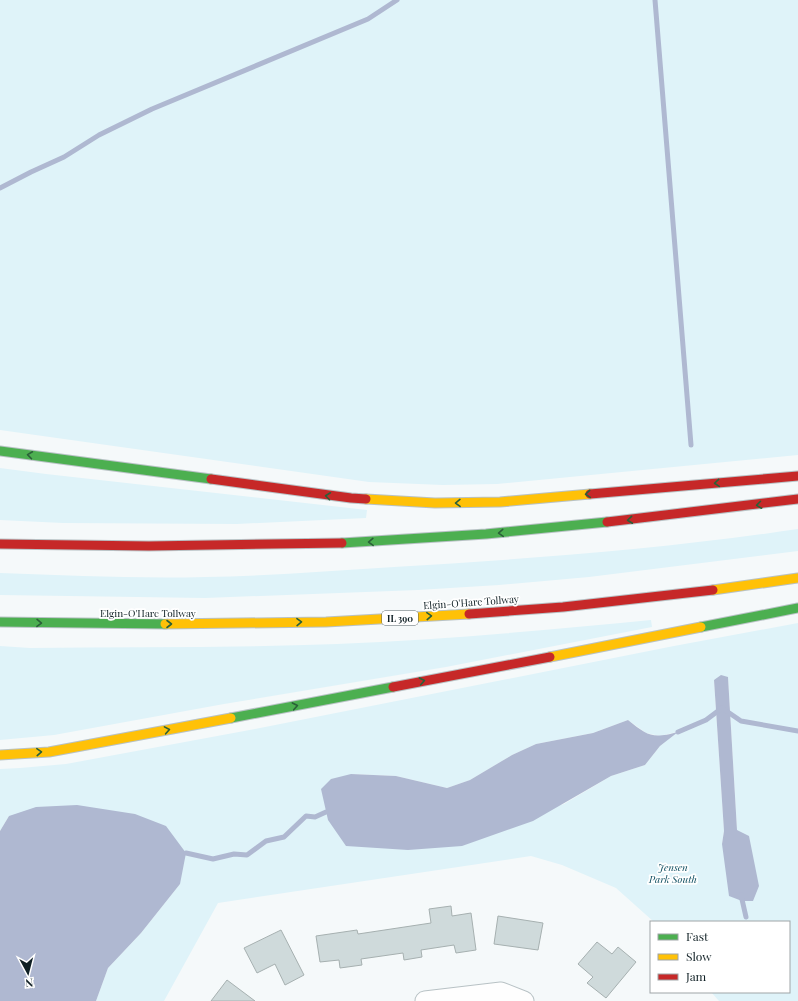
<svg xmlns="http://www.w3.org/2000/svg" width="798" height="1001" viewBox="0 0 798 1001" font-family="'Playfair Display',serif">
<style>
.green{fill:#dff3f9;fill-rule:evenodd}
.water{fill:#afb8d1}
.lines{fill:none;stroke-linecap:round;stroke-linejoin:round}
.stream{stroke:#afb8d1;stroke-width:5}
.building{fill:#cfdadb;stroke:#a6b0b0}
.street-casing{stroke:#b8c2c5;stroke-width:21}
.fast-casing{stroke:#b8c2c5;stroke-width:11}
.slow-casing{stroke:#b8c2c5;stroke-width:11}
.jam-casing{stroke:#b8c2c5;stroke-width:11}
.street{stroke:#fefefe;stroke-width:19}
.fast{stroke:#4caf50;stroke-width:9}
.slow{stroke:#ffc107;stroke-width:9}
.jam{stroke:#c62828;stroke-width:9}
.oneway{stroke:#2a6038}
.labels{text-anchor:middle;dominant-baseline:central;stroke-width:3.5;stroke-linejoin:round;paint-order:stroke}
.shield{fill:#fff;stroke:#576266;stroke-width:1}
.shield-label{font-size:9px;font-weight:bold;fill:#0f1f24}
.street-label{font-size:10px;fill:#0f1f24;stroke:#fff}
.park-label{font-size:10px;font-style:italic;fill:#104f61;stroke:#fff}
</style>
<rect width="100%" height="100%" fill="#f5f9fa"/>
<!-- green -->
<g class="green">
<path d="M0,0h798v455l-301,29 -54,1 -74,-3 -369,-52z"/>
<path d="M0,468l46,6 321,36 -1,8 -129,6 -174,-1 -63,-3z"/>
<path d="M798,529v22l-209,26 -90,8 -81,5 -213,8 -205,-3v-22c68,2 137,6 205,4 63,-1 126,-6 189,-10 135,-8 270,-18 404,-38z"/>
<path d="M651,620l1,7 -206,40 -222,37 -170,31 -54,5v-94l30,2c103,-1 205,0 307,-4 105,-4 209,-14 314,-24z"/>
<path d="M798,623v378h-79l-8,-9h78v-70h-135l-38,-34 -54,-23 -31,-9 -313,47 -54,98h-68l12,-33 33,-35 39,-49 -171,-68 -9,15v-62l20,-1 46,-4 189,-35 419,-83zM728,677l9,153 -15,14 2,-13 -10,-151zM628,720l18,13 14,3 17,-4 -17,14 -15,19 -34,11 -47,28 -156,46 -57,-76 45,2 51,12 23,-8 42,-25 24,-11 57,-11z"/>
</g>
<!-- water -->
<g class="water">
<path d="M721,675l7,2 9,153 12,6 10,50 -6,15h-11l-13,-5 -7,-52 2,-13 -10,-151z"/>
<path d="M628,720c20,16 24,19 50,12l-18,14 -15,19 -34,11 -78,45 -71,25 -54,4 -62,-4 -18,-26 -7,-31 10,-10 20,-5 45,2 51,12 23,-8 42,-25 24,-11 57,-11z"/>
<path d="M77,805l58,9 31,12 20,27 -6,31 -39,49 -33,35 -12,33h-96v-170l9,-15 27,-9z"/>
</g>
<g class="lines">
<!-- stream -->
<g class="stream">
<path d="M655,0l36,445"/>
<path d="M0,188l31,-16 33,-15 35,-22 53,-26 216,-90 29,-19"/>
<path d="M678,732l28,-12 16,-12 19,13 57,10"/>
<path d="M186,853l27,6 21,-5 13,1 19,-14 18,-4 22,-21 9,1 11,-5"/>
<path d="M741,895l5,22"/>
</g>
</g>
<!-- building -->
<g class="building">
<path d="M451,906l1,10 19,-3 5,37 -20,3 -2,-8 -33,5 1,7 -18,3 -1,-7 -42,6 1,6 -22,3 -1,-8 -19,2 -4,-26 41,-6 1,4 73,-11 -2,-14z"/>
<path d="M498,916l45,7 -5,27 -44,-6z"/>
<path d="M281,930l23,45 -19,10 -10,-21 -18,9 -13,-25z"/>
<path d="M597,942l15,12 6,-7 18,15 -30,36 -19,-15 6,-6 -15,-13z"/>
<path d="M227,980l28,21h-44z"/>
</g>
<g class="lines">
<!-- street casing -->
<g class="street-casing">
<path id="street" d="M425,1001l76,-9 23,9"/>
</g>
<!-- fast casing -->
<g class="fast-casing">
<g id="fast">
<path d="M0,451l211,28"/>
<path d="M342,543l144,-9 121,-12"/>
<path d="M0,622l165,2"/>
<path d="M701,627l97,-19"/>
<path d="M231,718l162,-31"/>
</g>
</g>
<!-- slow casing -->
<g class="slow-casing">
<g id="slow">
<path d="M366,499l69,4 65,-1 90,-8"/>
<path d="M713,590l85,-12"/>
<path d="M165,624l161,-2 143,-8"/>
<path d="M550,657l151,-30"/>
<path d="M0,755l49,-3 182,-34"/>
</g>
</g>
<!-- jam casing -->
<g class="jam-casing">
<g id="jam">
<path d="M211,479l140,19 15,1"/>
<path d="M590,494l208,-18"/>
<path d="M607,522l191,-23"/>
<path d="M0,544l149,2 193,-3"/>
<path d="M469,614l94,-7 150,-17"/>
<path d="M393,687l157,-30"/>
</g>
</g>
<!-- street -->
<use href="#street" class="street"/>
<!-- fast -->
<use href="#fast" class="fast"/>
<!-- slow -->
<use href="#slow" class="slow"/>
<!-- jam -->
<use href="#jam" class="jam"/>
</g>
<!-- one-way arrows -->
<defs><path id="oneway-chevron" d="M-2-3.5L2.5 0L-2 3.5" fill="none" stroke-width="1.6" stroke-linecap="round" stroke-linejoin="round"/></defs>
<g class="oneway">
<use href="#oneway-chevron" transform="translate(30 455) rotate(-172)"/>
<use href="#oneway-chevron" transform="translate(717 483) rotate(175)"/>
<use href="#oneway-chevron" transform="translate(588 494) rotate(175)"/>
<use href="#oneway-chevron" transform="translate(328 496) rotate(-173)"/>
<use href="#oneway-chevron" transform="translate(458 503) rotate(179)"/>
<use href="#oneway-chevron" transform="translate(759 505) rotate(172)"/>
<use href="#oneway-chevron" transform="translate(630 520) rotate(174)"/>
<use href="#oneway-chevron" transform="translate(501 533) rotate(176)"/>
<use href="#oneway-chevron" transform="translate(371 542) rotate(178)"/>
<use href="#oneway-chevron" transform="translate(429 616) rotate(-3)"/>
<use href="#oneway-chevron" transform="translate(299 622) rotate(-1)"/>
<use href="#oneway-chevron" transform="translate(39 623) rotate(1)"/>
<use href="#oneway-chevron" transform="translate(169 624)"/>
<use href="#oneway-chevron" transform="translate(422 681) rotate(-11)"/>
<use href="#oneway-chevron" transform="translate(295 706) rotate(-11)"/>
<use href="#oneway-chevron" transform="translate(167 730) rotate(-10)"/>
<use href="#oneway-chevron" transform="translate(39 752) rotate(-3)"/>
</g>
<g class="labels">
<!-- shield labels -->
<rect class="shield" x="382" y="611" width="36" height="14" rx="3"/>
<g class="shield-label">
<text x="400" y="618">IL 390</text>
</g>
<!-- street labels -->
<g class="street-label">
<text transform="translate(471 602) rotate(-4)">Elgin-O'Hare Tollway</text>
<text x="148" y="613">Elgin-O'Hare Tollway</text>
</g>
<!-- park labels -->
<g class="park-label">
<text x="673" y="867">Jensen<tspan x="673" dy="12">Park South</tspan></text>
</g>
</g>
<!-- legend -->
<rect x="650" y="921" width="140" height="72" fill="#ffffff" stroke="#9fa5a7"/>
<rect x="658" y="934" width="20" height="6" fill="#4caf50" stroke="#9fa5a7"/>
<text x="686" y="941" font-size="12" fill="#0f1f24">Fast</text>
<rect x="658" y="954" width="20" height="6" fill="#ffc107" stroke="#9fa5a7"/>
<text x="686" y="961" font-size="12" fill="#0f1f24">Slow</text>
<rect x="658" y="974" width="20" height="6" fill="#c62828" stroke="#9fa5a7"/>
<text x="686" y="981" font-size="12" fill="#0f1f24">Jam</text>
<!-- north arrow -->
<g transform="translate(28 973) rotate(173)" stroke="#ffffff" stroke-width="3" paint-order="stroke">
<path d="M0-3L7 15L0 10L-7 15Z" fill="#0f1f24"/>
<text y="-6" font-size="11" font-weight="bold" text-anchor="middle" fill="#0f1f24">N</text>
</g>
</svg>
